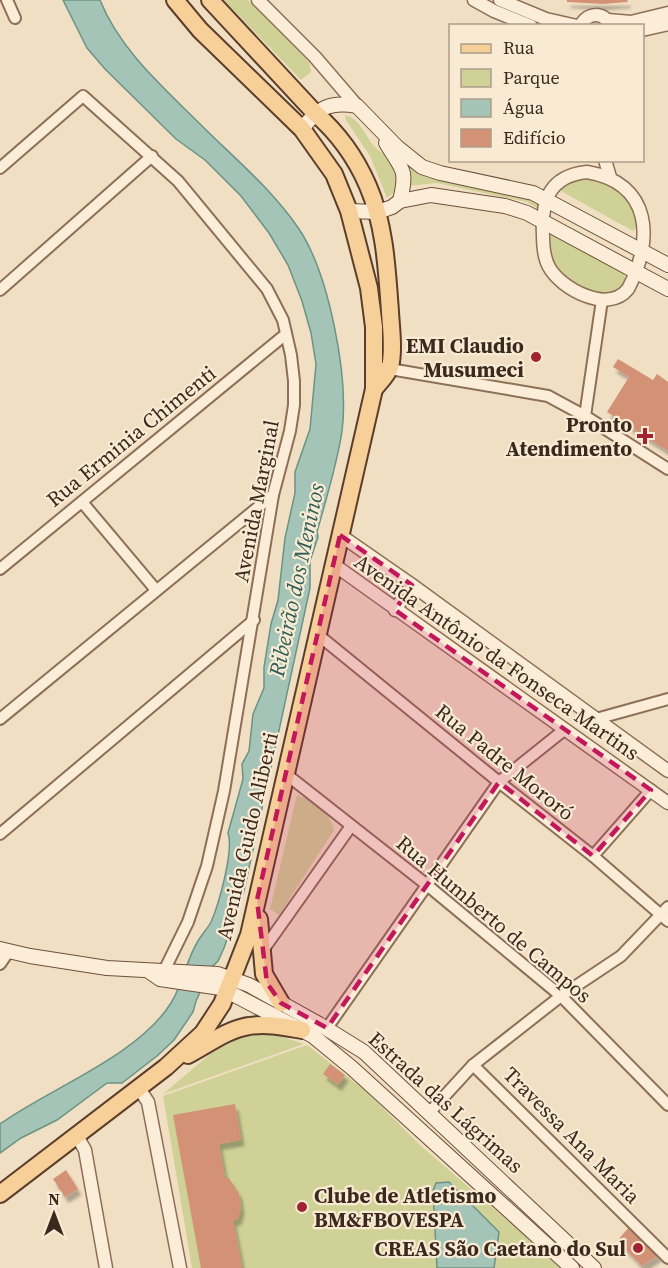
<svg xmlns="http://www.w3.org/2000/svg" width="668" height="1268" viewBox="0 0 668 1268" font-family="'Source Serif 4',serif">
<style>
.green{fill:#d0d196}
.water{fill:#a5c4b8;stroke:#6b9385;stroke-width:1.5}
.building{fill:#d39276;filter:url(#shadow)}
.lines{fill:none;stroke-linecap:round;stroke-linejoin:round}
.minor-casing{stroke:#8d6f58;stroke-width:14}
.tertiary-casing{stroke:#8d6f58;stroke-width:15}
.secondary-casing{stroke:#6f503b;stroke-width:16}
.primary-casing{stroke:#5b3d2c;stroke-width:20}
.minor{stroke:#fbedd7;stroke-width:10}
.tertiary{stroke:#fbedd7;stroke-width:12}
.secondary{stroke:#fbedd7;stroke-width:14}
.primary{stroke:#f7cf98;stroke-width:16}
.marked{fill:#c2185b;fill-opacity:0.2;stroke:#c2185b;stroke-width:4.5;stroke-dasharray:12 8;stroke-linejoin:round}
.poi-dot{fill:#a12331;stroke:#f8ead3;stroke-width:2}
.labels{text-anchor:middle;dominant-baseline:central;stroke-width:4.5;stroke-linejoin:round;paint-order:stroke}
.poi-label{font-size:21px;font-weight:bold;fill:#3c291d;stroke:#f8ead3;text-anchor:end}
.street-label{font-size:21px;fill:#3c291d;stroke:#f8ead3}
.water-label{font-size:22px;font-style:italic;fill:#2b5d55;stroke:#f8ead3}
</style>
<defs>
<filter id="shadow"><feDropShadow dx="3.5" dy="6" stdDeviation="1.5" flood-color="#0004"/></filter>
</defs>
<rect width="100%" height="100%" fill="#f1dfc3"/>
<!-- green -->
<g class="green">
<path d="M224,0h24l61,62 2,10 -10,8z"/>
<path d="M345,115c17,4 21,25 33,35 8,6 15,12 22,20l-4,21 -9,7 -17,-42 -24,-36z"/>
<path d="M410,165l17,8 4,4c24,5 96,14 111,27l-4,5 -11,-7 -90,-19 -29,3z"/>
<path d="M588,178c32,6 43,16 49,48l-4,5 -72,-40 1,-5 12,-7z"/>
<path d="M551,235l7,1 66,37 1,6 -4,9c-8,4 -15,6 -23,6 -18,-1 -45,-17 -49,-35 -2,-7 0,-16 2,-24z"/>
<path d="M297,795c19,8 31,13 37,35l-55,85 -9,-6z"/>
<path d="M250,1032l27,3 27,9 -141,50 66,-56z"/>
<path d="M307,1045l59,46 55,55 142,122h-371l-29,-172z"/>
</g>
<!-- water -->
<g class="water">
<path d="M63,0h37c20,50 62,86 99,123 34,34 73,66 100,106 30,45 50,148 43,202 -5,34 -16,68 -25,101l1,5 -8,24v27l-66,303 -20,57 -6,13 -6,6 -16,34 -3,11 -19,28 -17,16 -35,27h-15l-50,37 -36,18 -21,15v-29c50,-36 138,-68 171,-121 12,-19 15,-43 27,-62 4,-7 10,-13 13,-19 8,-18 23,-72 17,-89l15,-54 -1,-15 7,-13 4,-37 11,-26v-21l7,-43 7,-24 7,-62 10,-45v-21l15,-43 6,-65 -5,-31 -9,-32 -14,-36 -19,-32 -28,-37 -36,-36 -29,-21 -71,-70 -18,-21z"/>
<path d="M449,1182l50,50 -5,36h-57l-4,-77 3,-8z"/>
</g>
<!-- building -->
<g class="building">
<path d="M567,0h60l1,2 -25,2 -36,-2z"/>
<path d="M618,359l35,21 4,-6 11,8v69l-61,-39 22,-35 -16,-10z"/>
<path d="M330,1064l15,11 -7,10 -15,-11z"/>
<path d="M235,1104l6,36 -22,4 6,34h4l10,16 2,14 -3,11 -5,1 9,48h-41l-28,-153z"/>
<path d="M66,1170l12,19 -13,8 -12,-18z"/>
<path d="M630,1226l29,29 -17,11 -25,-25z"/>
</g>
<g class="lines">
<!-- minor casing -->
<g class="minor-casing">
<g id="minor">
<path d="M7,0l8,18"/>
<path d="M0,168l83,-72 95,85 89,108 16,31 8,35 3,26v24l-4,26 -17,64 -49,296 -17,75 -19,56 -27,55"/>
<path d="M0,290l152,-134"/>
<path d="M384,368l164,28 37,20 83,53"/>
<path d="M585,416l17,-116"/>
<path d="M82,502l74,88"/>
<path d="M0,569l286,-235"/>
<path d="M317,634l182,148 94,74 75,65"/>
<path d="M0,719l273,-224"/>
<path d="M596,719l72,-20"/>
<path d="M286,774l141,111 134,111 107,109"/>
<path d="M0,834l254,-214"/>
<path d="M593,856l58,-66"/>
<path d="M261,953l90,-127"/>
<path d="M0,964l9,-13"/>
<path d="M327,1028l172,-246 65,-52"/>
<path d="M473,1065l195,193"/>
<path d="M429,1113l44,-48 88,-69 60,-40 47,-49"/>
</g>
</g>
<!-- tertiary casing -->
<g class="tertiary-casing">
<g id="tertiary">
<path d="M258,0l57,57 42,49"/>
<path d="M474,0l20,11 37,15"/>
<path d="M500,0l46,19 31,7"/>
<path d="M608,20l23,2 37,-9"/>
<path d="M580,26c8,-14 23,-15 31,0"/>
<path d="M642,30l26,-6"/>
<path d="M605,160l5,17"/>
<path d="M587,172c65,11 67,68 41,117 -20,25 -67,0 -79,-22 -5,-9 -6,-22 -6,-32 -2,-34 6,-59 44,-63z"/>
<path d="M340,535l72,50 256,186"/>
<path d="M333,564l335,239"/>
<path d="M395,610l17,-25"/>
<path d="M138,1087l10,15 32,166"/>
<path d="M77,1136l8,14 21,118"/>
</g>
</g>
<!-- secondary casing -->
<g class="secondary-casing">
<g id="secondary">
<path d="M302,129c16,-21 27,-28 55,-23l40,41 25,20 18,6 93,20 135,72"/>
<path d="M386,143c16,27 22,25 14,58"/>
<path d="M349,211l29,1 14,-5 8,-6 31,-6 74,11 22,7 141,76"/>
<path d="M0,949l30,7 77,12 111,6 31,11 70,39 45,28 230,216"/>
<path d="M150,972l10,7 61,9 92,48 39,32 220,200"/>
</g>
</g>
<!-- primary casing -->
<g class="primary-casing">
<g id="primary">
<path d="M210,0l105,113c23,20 41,45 53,73 17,39 19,84 22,126 1,17 4,38 0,55 -2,7 -11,16 -16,22"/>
<path d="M259,919l5,55 17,29"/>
<path d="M188,1055c19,-10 40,-26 61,-29 18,-3 36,1 53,4"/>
<path d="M0,1194l166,-127 37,-34 19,-29 27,-69 125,-546v-62l-5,-39 -20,-77 -15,-37 -32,-45 -102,-99 -25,-30"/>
</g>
</g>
<!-- minor -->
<use href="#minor" class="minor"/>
<!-- tertiary -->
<use href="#tertiary" class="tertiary"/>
<!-- secondary -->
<use href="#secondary" class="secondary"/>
<!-- primary -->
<use href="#primary" class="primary"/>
</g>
<!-- marked area -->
<path class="marked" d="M340,535l72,50 -17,25 256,180 -58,66 -94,-74 -172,246 -46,-25 -14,-20 -10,-83z"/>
<!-- markers -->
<g class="poi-dot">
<circle cx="536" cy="357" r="6"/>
<path d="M642 427h6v6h6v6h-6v6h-6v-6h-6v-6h6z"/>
<circle cx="302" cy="1207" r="6"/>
<circle cx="638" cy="1248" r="6"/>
</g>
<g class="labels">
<!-- poi labels -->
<g class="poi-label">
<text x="524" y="345">EMI Claudio<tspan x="524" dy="24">Musumeci</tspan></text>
<text x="632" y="424">Pronto<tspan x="632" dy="24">Atendimento</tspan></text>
<text x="314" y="1195" text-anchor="start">Clube de Atletismo<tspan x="314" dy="24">BM&amp;FBOVESPA</tspan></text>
<text x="626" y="1248">CREAS São Caetano do Sul</text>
</g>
<!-- street labels -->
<g class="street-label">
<text transform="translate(131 436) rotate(-39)">Rua Erminia Chimenti</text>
<text transform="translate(256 501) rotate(-79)">Avenida Marginal</text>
<text transform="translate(497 657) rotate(35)">Avenida Antônio da Fonseca Martins</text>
<text transform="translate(505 762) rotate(39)">Rua Padre Mororó</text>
<text transform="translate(247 836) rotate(-77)">Avenida Guido Aliberti</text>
<text transform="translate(494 919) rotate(40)">Rua Humberto de Campos</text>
<text transform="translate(446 1102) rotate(42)">Estrada das Lágrimas</text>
<text transform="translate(572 1135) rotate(45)">Travessa Ana Maria</text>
</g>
<!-- water labels -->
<g class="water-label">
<text transform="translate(296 580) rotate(-78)">Ribeirão dos Meninos</text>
</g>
</g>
<!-- legend -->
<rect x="449" y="24" width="195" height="138" fill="#f8ead3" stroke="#ad9d8a" stroke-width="1.5"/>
<rect x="461" y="44" width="30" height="9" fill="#f7cf98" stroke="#ad9d8a" stroke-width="1.5"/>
<text x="503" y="54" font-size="18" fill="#3c291d">Rua</text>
<rect x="461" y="69" width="30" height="18" fill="#d0d196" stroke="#ad9d8a" stroke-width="1.5"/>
<text x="503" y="84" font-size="18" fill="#3c291d">Parque</text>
<rect x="461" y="99" width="30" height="18" fill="#a5c4b8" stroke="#ad9d8a" stroke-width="1.5"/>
<text x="503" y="114" font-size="18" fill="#3c291d">Água</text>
<rect x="461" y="129" width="30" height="18" fill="#d39276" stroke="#ad9d8a" stroke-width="1.5"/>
<text x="503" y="144" font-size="18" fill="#3c291d">Edifício</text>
<!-- north arrow -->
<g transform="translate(54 1214)" stroke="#f8ead3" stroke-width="4.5" paint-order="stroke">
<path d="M0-4.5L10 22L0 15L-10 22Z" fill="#3c291d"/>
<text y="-9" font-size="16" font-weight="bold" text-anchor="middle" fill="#3c291d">N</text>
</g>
</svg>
